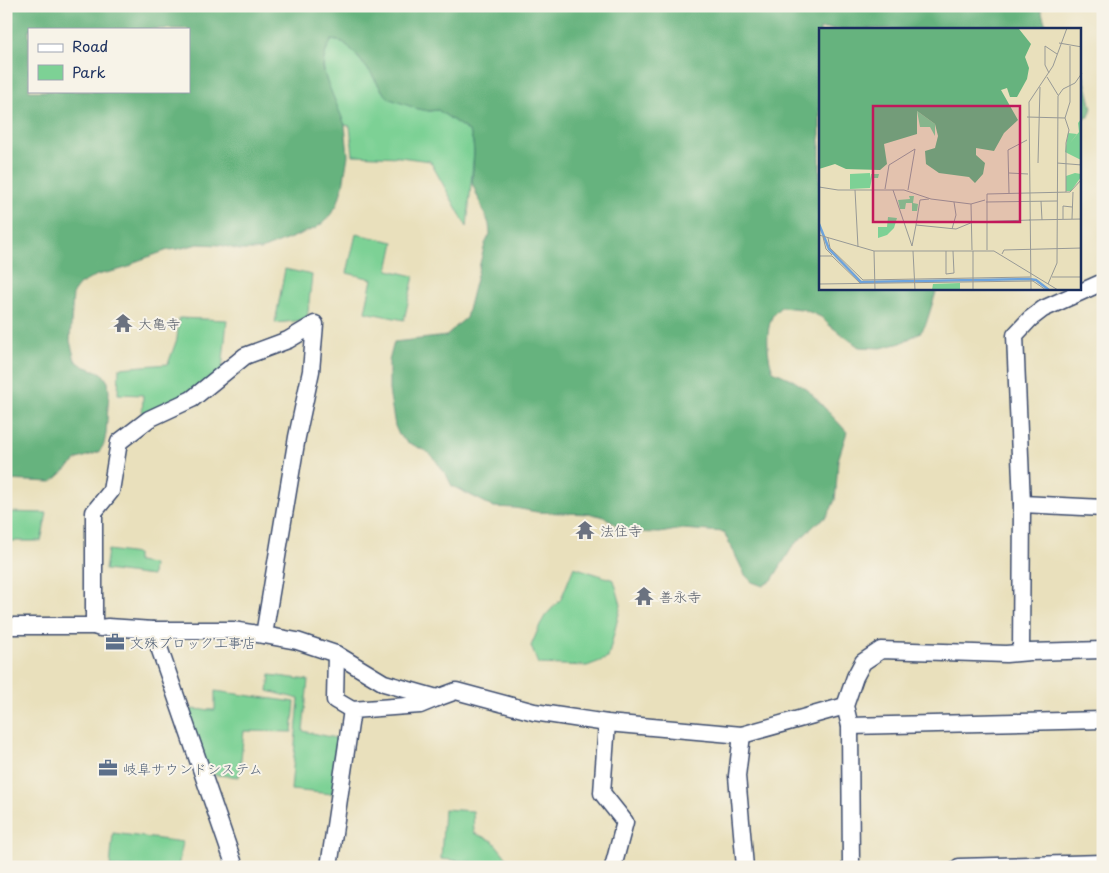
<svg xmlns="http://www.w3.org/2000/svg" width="1109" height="873" viewBox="0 0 1109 873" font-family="'Playpen Sans','Klee One',sans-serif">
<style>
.green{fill:#7dd195;stroke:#4c807a}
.forest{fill:#66b37e;stroke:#40716e;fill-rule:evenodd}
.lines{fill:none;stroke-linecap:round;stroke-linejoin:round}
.minor-casing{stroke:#3a4a6c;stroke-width:19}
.minor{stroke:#fff;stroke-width:16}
.labels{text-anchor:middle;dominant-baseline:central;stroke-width:4;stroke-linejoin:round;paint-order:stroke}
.worship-label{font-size:14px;fill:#5b616d;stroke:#f7f3e8;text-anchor:start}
.service-label{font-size:14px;fill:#4e5e75;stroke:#f7f3e8;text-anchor:start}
.inset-river{fill:none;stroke:#6ea3db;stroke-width:2.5}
.inset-road{fill:none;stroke:#979996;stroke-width:1}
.view{fill:#c2185b;fill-opacity:0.15;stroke:#c2185b;stroke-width:2.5}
.inset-edge{fill:none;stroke:#1b2f5e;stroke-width:2.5}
</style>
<rect width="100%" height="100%" fill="#f7f3e8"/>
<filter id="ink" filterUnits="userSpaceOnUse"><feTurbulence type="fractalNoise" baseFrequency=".02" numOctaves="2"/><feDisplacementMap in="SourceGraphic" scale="10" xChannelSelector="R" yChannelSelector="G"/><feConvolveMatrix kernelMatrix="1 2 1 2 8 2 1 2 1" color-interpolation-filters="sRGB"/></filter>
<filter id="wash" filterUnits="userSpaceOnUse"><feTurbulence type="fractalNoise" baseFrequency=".0096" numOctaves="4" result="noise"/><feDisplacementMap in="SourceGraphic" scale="20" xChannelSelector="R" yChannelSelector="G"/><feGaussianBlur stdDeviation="1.12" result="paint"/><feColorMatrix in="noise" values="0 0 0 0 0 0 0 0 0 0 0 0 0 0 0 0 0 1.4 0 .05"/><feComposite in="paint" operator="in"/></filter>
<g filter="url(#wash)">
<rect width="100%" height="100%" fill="#e9e0bc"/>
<!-- green -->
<g class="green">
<path d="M332,40l11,2 8,7 20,24 12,19 46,19 9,-1 32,22 3,10 1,10 -7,75 -37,-66 -30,-4 -47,-2 -3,-29 -5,-1c-7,-17 -25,-49 -21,-67 1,-6 4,-12 8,-18z"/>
<path d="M356,234l38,8 -6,28 26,6 -10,44 -39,-8 7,-33 -25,-6z"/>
<path d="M285,269l27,6 -5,45 -32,3z"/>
<path d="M179,318l48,2 -5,51 -24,19 -56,27 1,-22 -25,-1 1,-26 49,-4 9,-25z"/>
<path d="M6,512l41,1 -6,28h-35z"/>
<path d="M108,550l29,4v8l16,2 -1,12 -47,-6z"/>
<path d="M574,567l40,13 7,25 -13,53 -21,8 -49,-2 -7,-18 9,-21 5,-9 16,-17z"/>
<path d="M270,675l38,5 -5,51 37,8 -8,55 -41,-4 8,-91 -31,-8z"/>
<path d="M215,691l80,11 -3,30 -48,-1 -5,46 -32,-3 -22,-65 30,1z"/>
<path d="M444,809l29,2 1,22 19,8 21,26h-15l-11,-3 -47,-5z"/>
<path d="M113,833l70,9 -5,25h-68z"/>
</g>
<!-- forest -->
<g class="forest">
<path d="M6,6h1034l7,23h-227v260h117l-11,35 -5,8 -20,11 -20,5 -22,-1 -30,-22 -8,-8 -9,-4 -10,-4 -21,-2c-2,2 -6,5 -8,8 -8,15 -6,41 0,56l18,8 17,11 39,42 -9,28 -2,30 -1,10 -4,9 -5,8 -10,7 -23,22 -21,34 -9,6 -11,-4 -7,-7 -21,-43 -42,-3 -22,4 -34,-1 -8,-5 -8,-7 -9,-4 -9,-2 -55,-2 -22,-4 -21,-1 -42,-21 -5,-10 -13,-18 -8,-7 -19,-9 -8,-7 -4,-9 -6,-36v-29l5,-19 53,-6 8,-9 11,-9 19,-74 5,-10 -1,-10 -17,-41 2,-31 -1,-10 -3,-10 -32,-22 -9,1 -11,-2 -28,-10 -7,-7 -12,-19 -20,-24 -8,-7 -11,-2 -5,8 -3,11 -1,9 3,11 19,46 3,30 -5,31 -6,19 -6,9 -7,8 -8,6 -55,22h-21l-20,-5 -22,-1 -20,5 -10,1 -31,11 -8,6 -10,3 -22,5 -18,10 -6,8 -3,48 5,19 8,6 19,7 6,9 1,10 -3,42 -2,10 -5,8 -21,7 -26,23 -46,-2zM29,29h160v62h-160z"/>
<path d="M1080,61l12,47 -3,9 -9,2z"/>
</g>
</g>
<g filter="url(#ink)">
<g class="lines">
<!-- minor casing -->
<g class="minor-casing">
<g id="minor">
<path d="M1022,504l81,4"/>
<path d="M6,626h88l6,2 8,-1 45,3h79l32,5 33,6 39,13 48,29 53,15 19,-7 78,21 73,11 135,12 103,-29"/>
<path d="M94,626v-114l17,-21 8,-49 30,-23 43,-20 53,-43 43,-16 27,-16 -4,47 -14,66 -33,198"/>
<path d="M153,630l82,237"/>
<path d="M1021,652l1,-148 -7,-169 15,-16 13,-10 60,-27"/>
<path d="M336,654l-1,46 17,10"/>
<path d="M607,723l-5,70 23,29 -12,45"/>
<path d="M850,726l253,-6"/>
<path d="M742,735l-5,41 8,91"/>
<path d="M329,867l23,-157 68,-5 17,-7"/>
<path d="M851,867l-1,-141 -5,-20 10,-29 8,-15 18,-12 125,4 24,-2 73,-2"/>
<path d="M959,867l144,-4"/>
</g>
</g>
<!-- minor -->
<use href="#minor" class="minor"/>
</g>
</g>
<!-- icons -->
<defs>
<g id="temple-bare" transform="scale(1.5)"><path d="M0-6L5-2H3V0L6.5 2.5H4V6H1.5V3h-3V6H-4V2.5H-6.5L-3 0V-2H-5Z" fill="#6b7280" stroke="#f7f3e8" stroke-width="2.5" paint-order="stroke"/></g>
<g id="office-bare" transform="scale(1.5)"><path d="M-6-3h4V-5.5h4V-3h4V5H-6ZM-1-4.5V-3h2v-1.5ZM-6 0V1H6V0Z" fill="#5c6f8a" stroke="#f7f3e8" stroke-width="2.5" paint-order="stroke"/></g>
</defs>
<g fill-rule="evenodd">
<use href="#temple-bare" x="123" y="323"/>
<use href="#temple-bare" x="585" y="530"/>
<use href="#temple-bare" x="644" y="596"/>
<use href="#office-bare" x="115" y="642"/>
<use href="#office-bare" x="108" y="768"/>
</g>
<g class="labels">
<!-- worship labels -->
<g class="worship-label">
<text x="138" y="323">大亀寺</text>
<text x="600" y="530">法住寺</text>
<text x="659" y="596">善永寺</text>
</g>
<!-- service labels -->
<g class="service-label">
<text x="130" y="642">文殊ブロック工事店</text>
<text x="123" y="768">岐阜サウンドシステム</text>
</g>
</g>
<!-- overview -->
<g transform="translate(819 28)">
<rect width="262" height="262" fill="#e9e0bc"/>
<path d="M98,83l18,13v12l-5,-9h-10zM262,91v41l-16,-8 3,-19 9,1 -7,9 9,-11 -1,-9zM51,145v6l1,-5h8l-1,4h-6l-2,10 -20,1v-15zM256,145l6,1v3l-10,14h-5v-15zM90,168h5l-1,7 5,1 -1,7h-5v-8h-6l-1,6h-5l-2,-9 12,-1zM69,189l9,1 -3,10 -7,7 -9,3v-11h9zM141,255v7h-28l1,-6z" fill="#7dd195"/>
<path d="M0,0l200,1 12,15 -6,13 4,11 -2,11 -10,18h-7l-3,-9 -6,2 17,30 -14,13 -10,18 -18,-3v7l9,8 -2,11 -8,9 -6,-6 -30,-4 -13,-9 -1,-13 10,-3 3,-12 -3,-12 -18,-13v23l-33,10 3,20 -7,6 -34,-1 -11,-5 -16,5z" fill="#66b37e"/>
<path class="inset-river" d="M0,196l10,25 32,33 168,-3 7,1 13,10"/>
<path class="inset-road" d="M240,15l23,4M230,45l-4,-8v-19l12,8M228,49l11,18M208,89l38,1M219,135l2,-76M238,135l25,2M190,145l19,1M0,159l19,3h66l27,9 40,5 14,-4M66,161l4,-24 26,-16 -7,41M36,162l3,57M74,162l19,56M247,164v-49l3,-13 -4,-12 5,-16v-56M190,165l-1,-43 19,-10M222,173l1,19M167,174l71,-1M152,176l1,46M244,191v-13l9,1M253,191l1,-27M210,192l53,-1M97,197l4,-25 9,-1M133,201l4,-14 -2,-13M0,207l55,16h120l64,39M4,209l3,12 6,6M9,210l2,10 33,32 167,-3M93,218l4,-21 40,4 17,-7 57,-2M168,222v-56l83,-2 12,-13M55,223l1,39M94,223l2,39M127,223v23l8,-1 -1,-22M154,223v39M183,226l2,-4 78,-2M0,228h13l29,28M233,249h30M0,256l214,-3 13,9M229,256l9,-21 1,-167 5,-7 12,-6 7,-10M212,262l-2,-188 24,-36 14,-38"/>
<path class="view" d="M54,78h147v116h-147z"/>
<rect width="262" height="262" class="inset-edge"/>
</g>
<!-- margin -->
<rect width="1109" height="873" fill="none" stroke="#f7f3e8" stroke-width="25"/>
<!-- legend -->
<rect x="28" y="28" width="162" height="65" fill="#f7f3e8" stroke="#9fa5b1"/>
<rect x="38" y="44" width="25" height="8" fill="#ffffff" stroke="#9fa5b1"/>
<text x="72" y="52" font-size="15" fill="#1b2f5e">Road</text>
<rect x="38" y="65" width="25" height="15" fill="#7dd195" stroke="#9fa5b1"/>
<text x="72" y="78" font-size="15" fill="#1b2f5e">Park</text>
</svg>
